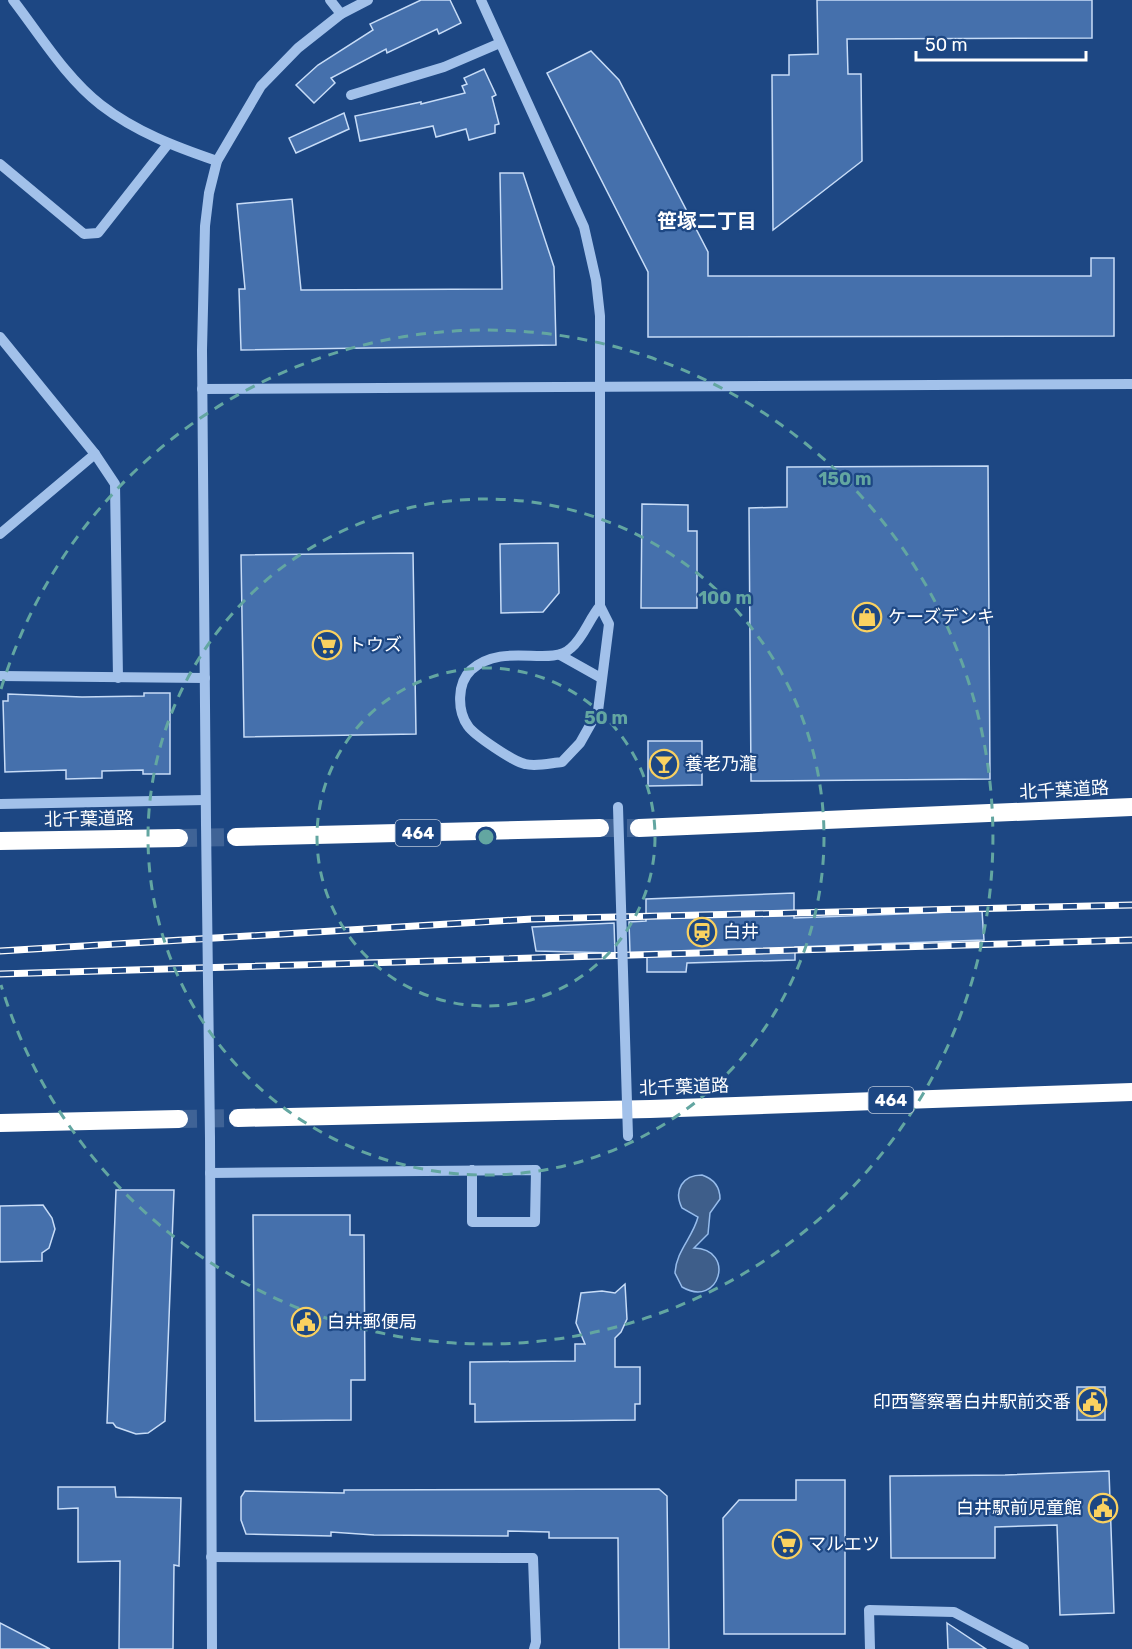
<svg xmlns="http://www.w3.org/2000/svg" width="1132" height="1649" viewBox="0 0 1132 1649" font-family="Rubik,'Noto Sans JP',sans-serif">
<style>
.water{fill:#3e5e8a;stroke:#96bcec;stroke-width:1.5}
.building{fill:#4570ac;stroke:#c7dcf7;stroke-width:1.5}
.lines{fill:none;stroke-linecap:round;stroke-linejoin:round}
.highway-tunnel{stroke:#3f6396;stroke-width:18;stroke-dasharray:18 9;stroke-linecap:butt}
.minor{stroke:#a2c1ea;stroke-width:10}
.highway{stroke:#fff;stroke-width:18}
.rail-casing{stroke:#fff;stroke-width:7}
.rail{stroke:#1d4783;stroke-width:4.5;stroke-dasharray:14;stroke-linecap:butt}
.minor-bridge{stroke:#a2c1ea;stroke-width:10}
.ring{fill:none;stroke:#63a6a1;stroke-width:3;stroke-dasharray:10 8}
.labels{text-anchor:middle;dominant-baseline:central;stroke-width:4.5;stroke-linejoin:round;paint-order:stroke}
.shield{fill:#1d4783;stroke:#bbc8da;stroke-width:1.5}
.shield-label{font-size:16px;font-weight:bold;fill:#fff}
.poi-label{font-size:18px;fill:#fff;stroke:#1d4783;text-anchor:start}
.street-label{font-size:18px;fill:#fff;stroke:#1d4783}
.neighbourhood-label{font-size:20px;font-weight:bold;fill:#fff;stroke:#1d4783}
.centre{fill:#63a6a1;stroke:#1d4783;stroke-width:3}
.ring-label{font-size:18px;text-anchor:middle;font-weight:bold;fill:#63a6a1;stroke:#1d4783;stroke-width:4.5;stroke-linejoin:round;paint-order:stroke}
</style>
<rect width="100%" height="100%" fill="#1d4783"/>
<!-- water -->
<path class="water" d="M702,1175c12,4 18,12 18,24l-10,14 -2,21 -14,14c42,1 26,61 -12,39l-7,-14c1,-22 18,-36 23,-56l-16,-9c-9,-18 1,-33 20,-33z"/>
<!-- building -->
<g class="building">
<path d="M421,0h29l11,23 -22,11 -2,-5 -50,24 -1,-4 -55,29 4,5 -21,20 -18,-18 22,-20 55,-35 -3,-6z"/>
<path d="M817,0h275v38l-245,1 1,35h13l1,87 -89,69 -1,-155h17v-20l29,-1z"/>
<path d="M591,51l28,29 89,172v24h383v-18h23v78l-466,1v-65l-101,-199z"/>
<path d="M484,69l12,26 -4,2 7,27 -4,1v8l-26,7 -3,-11 -30,8 -3,-11 -73,15 -5,-25 66,-14v2l44,-11 -3,-7 5,-2 -3,-6z"/>
<path d="M344,113l5,16 -53,24 -7,-15z"/>
<path d="M500,173h23l31,94 2,78 -315,5 -2,-61h6l-8,-85 55,-5 9,91 201,-1z"/>
<path d="M988,466l2,313 -239,2 -2,-273 38,-1v-40z"/>
<path d="M642,504l46,1v26h9v77h-56z"/>
<path d="M558,543l1,50 -16,19 -42,1 -1,-69z"/>
<path d="M413,553l3,181 -172,3 -3,-182z"/>
<path d="M144,693h26v81h-27v-4l-41,1v7l-36,1v-9l-61,2 -2,-71h5v-7l74,3 62,-1z"/>
<path d="M648,741h54v44l-54,1z"/>
<path d="M794,893v25l188,-7 2,29 -189,7v13l-108,3 -1,9h-39v-19h-17l-1,-31 17,-1v-22z"/>
<path d="M614,923l1,30 -79,-2 -4,-24z"/>
<path d="M116,1190h58l-9,231 -17,12 -12,1 -20,-7 -3,-4h-6z"/>
<path d="M43,1205l9,13 3,11 -6,19 -7,5v8l-42,1v-56z"/>
<path d="M253,1215h97v20h14l1,145h-14v40l-96,1z"/>
<path d="M625,1284l2,35 -6,13 -6,6v29h25v37h-5v16l-160,2v-18h-5v-42l105,-1v-17h10l-9,-21 5,-30 21,-2 13,2z"/>
<rect x="1077" y="1387" width="28" height="33"/>
<path d="M1109,1471l5,142 -54,2 -3,-90 -62,2v31h-104l-1,-82 115,-1z"/>
<path d="M796,1480h49v154h-121l-1,-116 16,-18h57z"/>
<path d="M58,1487h57l1,10 65,1 -2,68 -5,-1 -1,84h-54l1,-88 -42,1v-54l-20,1z"/>
<path d="M659,1489l8,7 2,153h-50l-1,-111h-69v-6l-41,-1v5l-134,-1 -43,-3v4l-85,-2 -5,-14v-23l4,-6 99,2v-3z"/>
<path d="M0,1623l50,26h-50z"/>
<path d="M947,1623l39,26h-38z"/>
</g>
<g class="lines">
<!-- highway-tunnel -->
<g class="highway-tunnel">
<path d="M600,828h39"/>
<path d="M179,838l57,-1"/>
<path d="M179,1119l59,-1"/>
</g>
<!-- minor -->
<g class="minor">
<path d="M13,0c27,35 53,78 88,105 35,27 75,42 116,56"/>
<path d="M330,0l11,14"/>
<path d="M481,0l103,227 12,53 4,36v290l9,18 -11,87 -18,32 -18,19c-11,1 -26,5 -37,2 -11,-2 -51,-29 -57,-38 -11,-15 -11,-43 3,-56 33,-29 79,-2 100,-22 13,-11 18,-29 29,-42"/>
<path d="M351,95l93,-28 56,-24"/>
<path d="M0,164l84,70 14,-1 70,-89"/>
<path d="M0,337l95,117"/>
<path d="M202,389l930,-5"/>
<path d="M0,534l95,-80 20,30 3,194"/>
<path d="M560,655l41,23"/>
<path d="M0,676l205,2"/>
<path d="M0,804l205,-4"/>
<path d="M206,824l-4,-474 3,-124 4,-33 8,-32 44,-75 37,-38 43,-34 27,-14"/>
<path d="M210,1138l2,511"/>
<path d="M210,1173l326,-3 -1,52h-63v-52"/>
<path d="M211,1557l322,1 3,84 -2,7"/>
<path d="M870,1649l-1,-39 85,2 70,37"/>
</g>
<!-- highway -->
<g class="highway">
<path d="M639,828l493,-21"/>
<path d="M236,837l364,-9"/>
<path d="M0,841l179,-3"/>
<path d="M238,1118l412,-9 482,-17"/>
<path d="M0,1123l179,-4"/>
</g>
<!-- rail casing -->
<g class="rail-casing">
<g id="rail">
<path d="M0,951l532,-32 600,-14"/>
<path d="M0,974l1132,-34"/>
</g>
</g>
<!-- rail -->
<use href="#rail" class="rail"/>
<!-- minor-bridge -->
<g class="minor-bridge">
<path d="M618,807l10,329"/>
<path d="M206,824l4,314"/>
</g>
</g>
<!-- distance rings -->
<g class="ring">
<circle cx="486" cy="837" r="169"/>
<circle cx="486" cy="837" r="338"/>
<path d="M1 689A507 507 0 1 1 1 985"/>
</g>
<!-- icons -->
<defs>
<g id="shop-ring" transform="scale(1.5)"><circle r="9.5" fill="#1d4783" stroke="#fad160" stroke-width="1.5"/><path d="M-5-2.5h2.3a2.7 3.5 0 0 1 5.4 0H5L5.5 6h-11ZM-1.5-2.5h3a1.5 2.3 0 0 0-3 0Z" fill="#fad160"/></g>
<g id="supermarket-ring" transform="scale(1.5)"><circle r="9.5" fill="#1d4783" stroke="#fad160" stroke-width="1.5"/><path d="M-6-5.5h2.5l.6 2H6L4.5 2H-2.5L-4.4-4H-6ZM-1.5 3.2a1.3 1.3 0 1 0 .1 0ZM3 3.2a1.3 1.3 0 1 0 .1 0Z" fill="#fad160"/></g>
<g id="bar-ring" transform="scale(1.5)"><circle r="9.5" fill="#1d4783" stroke="#fad160" stroke-width="1.5"/><path d="M-6-5H6L.8 .8V4.5H3.5V6h-7V4.5H-.8V.8Z" fill="#fad160"/></g>
<g id="station-ring" transform="scale(1.5)"><circle r="9.5" fill="#1d4783" stroke="#fad160" stroke-width="1.5"/><path d="M-3-6H3Q5-6 5-4V2Q5 4 3 4L4.5 6H3L1.5 4h-3L-3 6H-4.5L-3 4Q-5 4-5 2V-4Q-5-6-3-6ZM-3.5-4v3h7v-3ZM-3.5 1v1.5H-2V1ZM2 1v1.5H3.5V1Z" fill="#fad160"/></g>
<g id="civic-ring" transform="scale(1.5)"><circle r="9.5" fill="#1d4783" stroke="#fad160" stroke-width="1.5"/><path d="M-.6-6.5H3V-4.5H.6V-3L4-1V1h2V6H-6V1h2V-1L-.6-3ZM-1.2 2.5V6h2.4V2.5Z" fill="#fad160"/></g>
</defs>
<g fill-rule="evenodd">
<use href="#shop-ring" x="867" y="617"/>
<use href="#supermarket-ring" x="327" y="645"/>
<use href="#bar-ring" x="664" y="764"/>
<use href="#station-ring" x="702" y="932"/>
<use href="#civic-ring" x="306" y="1322"/>
<use href="#civic-ring" x="1092" y="1402"/>
<use href="#civic-ring" x="1103" y="1508"/>
<use href="#supermarket-ring" x="787" y="1544"/>
</g>
<g class="labels">
<!-- shield labels -->
<g class="shield">
<rect x="395.5" y="820" width="45" height="26" rx="4.5"/>
<rect x="868.5" y="1087" width="45" height="26" rx="4.5"/>
</g>
<g class="shield-label">
<text x="418" y="833">464</text>
<text x="891" y="1100">464</text>
</g>
<!-- poi labels -->
<g class="poi-label">
<text x="888" y="617">ケーズデンキ</text>
<text x="348" y="645">トウズ</text>
<text x="685" y="764">養老乃瀧</text>
<text x="723" y="932">白井</text>
<text x="327" y="1322">白井郵便局</text>
<text x="1071" y="1402" text-anchor="end">印西警察署白井駅前交番</text>
<text x="1082" y="1508" text-anchor="end">白井駅前児童館</text>
<text x="808" y="1544">マルエツ</text>
</g>
<!-- street labels -->
<g class="street-label">
<text transform="translate(1064 790) rotate(-3)">北千葉道路</text>
<text transform="translate(89 819) rotate(-1)">北千葉道路</text>
<text transform="translate(684 1087) rotate(-2)">北千葉道路</text>
</g>
<!-- neighbourhood labels -->
<g class="neighbourhood-label">
<text x="707" y="221">笹塚二丁目</text>
</g>
</g>
<circle cx="486" cy="837" r="9" class="centre"/>
<g class="ring-label">
<text x="845" y="485">150 m</text>
<text x="725" y="604">100 m</text>
<text x="606" y="724">50 m</text>
</g>
<!-- scale -->
<path d="M916 51v9h170v-9" fill="none" stroke="#ffffff" stroke-width="3"/>
<text x="925" y="51" font-size="18" fill="#ffffff" stroke="#1d4783" stroke-width="4.5" paint-order="stroke">50 m</text>
</svg>
